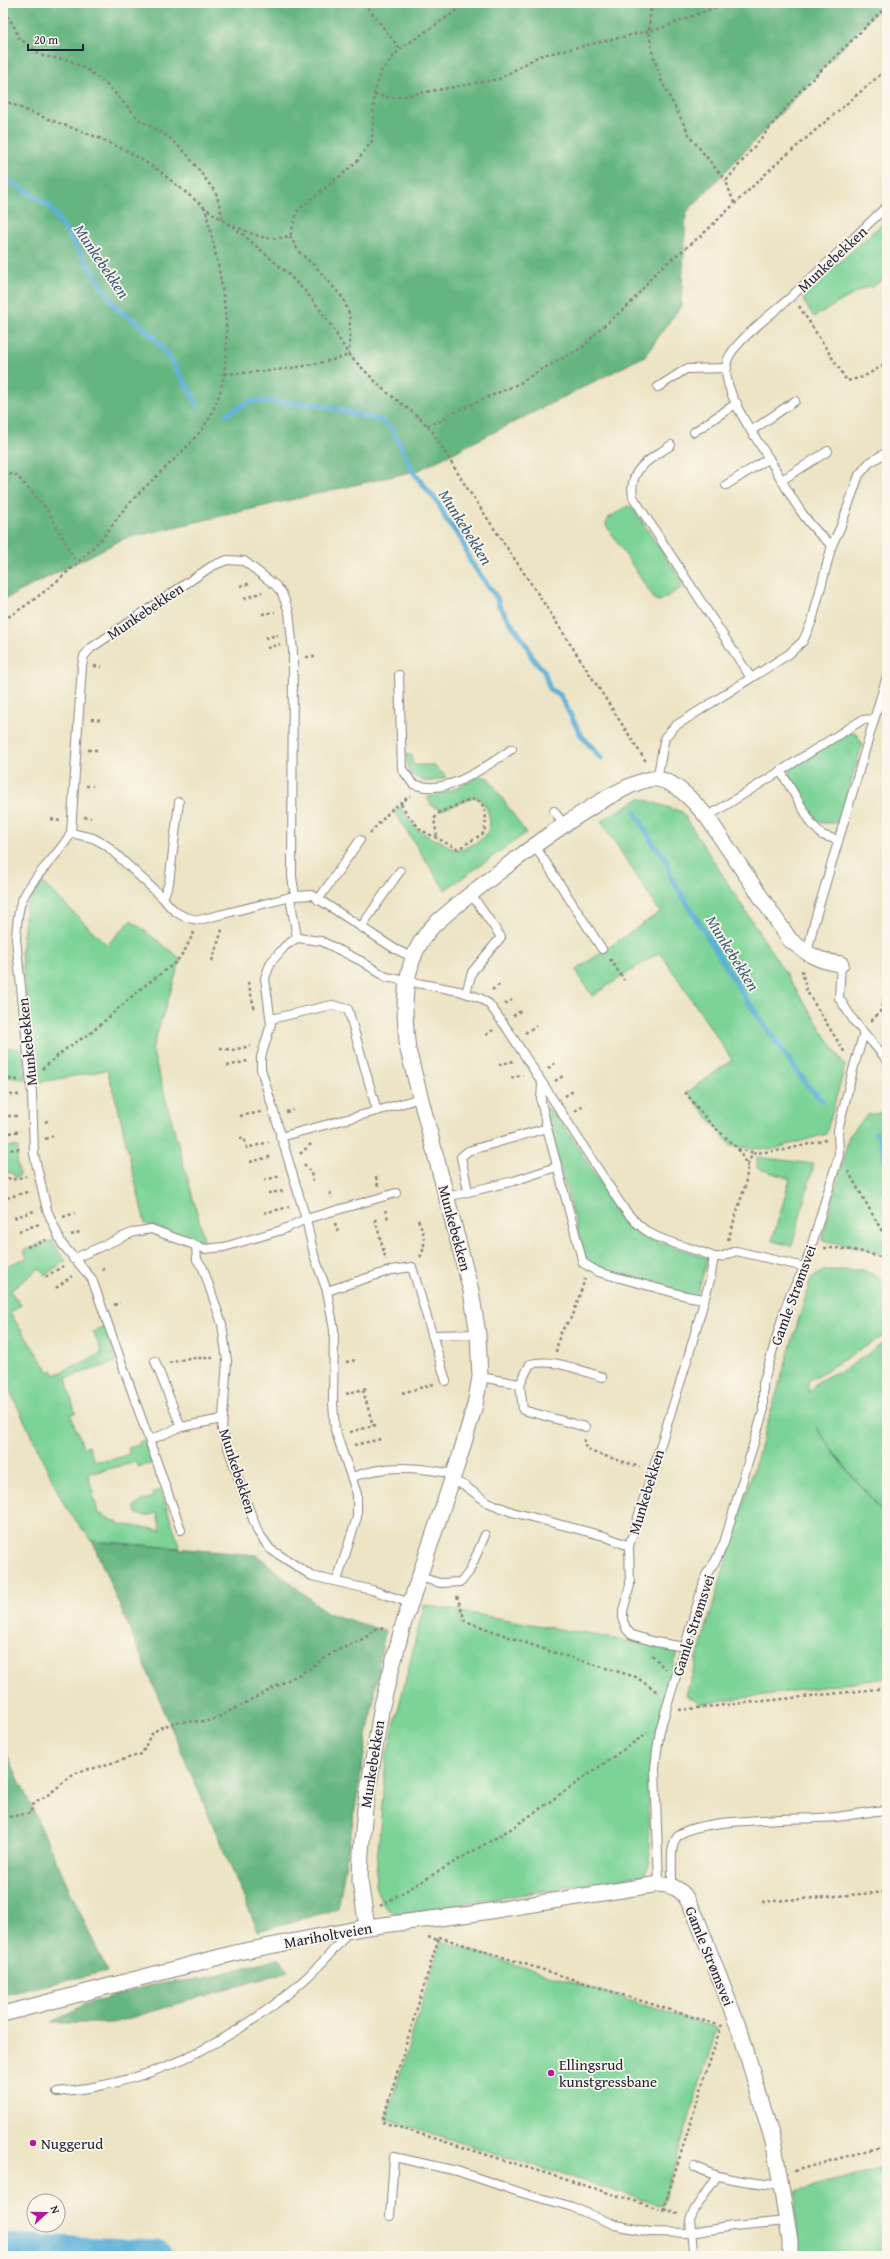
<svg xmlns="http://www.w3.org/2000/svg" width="890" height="2259" viewBox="0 0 890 2259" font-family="'Gentium Book Plus',serif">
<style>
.green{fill:#7cd397;stroke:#4f7a69}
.forest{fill:#65b580;stroke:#446c5e}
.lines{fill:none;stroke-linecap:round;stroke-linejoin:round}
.stream{stroke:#5db0d8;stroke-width:5.5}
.river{stroke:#5db0d8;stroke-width:33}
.lane-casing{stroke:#888380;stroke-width:10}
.street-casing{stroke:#888380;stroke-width:17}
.path{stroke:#888380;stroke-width:2.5;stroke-dasharray:3 3;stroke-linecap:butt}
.lane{stroke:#fff;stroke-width:8}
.street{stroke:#fff;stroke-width:15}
.poi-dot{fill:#b5179e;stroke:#fbf7ec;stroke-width:1.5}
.labels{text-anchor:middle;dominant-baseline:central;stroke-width:3.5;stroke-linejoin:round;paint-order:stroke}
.street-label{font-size:15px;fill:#22223b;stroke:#fbf7ec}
.poi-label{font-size:15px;fill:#22223b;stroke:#fbf7ec;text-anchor:start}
.water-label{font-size:16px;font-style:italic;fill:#3a5b7a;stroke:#fbf7ec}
</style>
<rect width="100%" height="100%" fill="#fbf7ec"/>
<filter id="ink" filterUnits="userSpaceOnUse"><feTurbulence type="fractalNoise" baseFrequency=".025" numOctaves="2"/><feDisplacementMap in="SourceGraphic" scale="8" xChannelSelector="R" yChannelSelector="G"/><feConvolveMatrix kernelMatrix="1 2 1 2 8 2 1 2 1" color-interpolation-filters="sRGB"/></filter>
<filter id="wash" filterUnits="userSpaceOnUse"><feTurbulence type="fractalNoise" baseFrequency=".012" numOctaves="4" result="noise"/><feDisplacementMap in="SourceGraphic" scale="16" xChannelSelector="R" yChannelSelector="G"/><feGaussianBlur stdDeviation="0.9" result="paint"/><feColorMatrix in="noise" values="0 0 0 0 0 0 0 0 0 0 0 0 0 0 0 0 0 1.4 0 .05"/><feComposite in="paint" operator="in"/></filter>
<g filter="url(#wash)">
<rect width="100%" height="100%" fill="#ede4c5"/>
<!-- green -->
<g class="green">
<path d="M884,222l3,4v51l-15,10 -10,2 -48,28 -10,-15v-8z"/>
<path d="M628,506l5,2 50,75 -2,5 -21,13 -5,-1 -49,-75 1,-6z"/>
<path d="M848,733l9,1 5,11 -21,70 -6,8h-14l-10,-7 -22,-42 2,-5z"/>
<path d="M406,754l6,2v6l3,3h18l14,12c-18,6 -22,7 -38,-4z"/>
<path d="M480,776l8,2 38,55 -81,57 -52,-80 8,-3c10,18 20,28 39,34 7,3 12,10 20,9 9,-3 22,-9 27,-17 7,-12 0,-31 -12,-36l-33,13 -10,-4 -5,-8 27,-9z"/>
<path d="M640,798l42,14 163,254 -19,68 -56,16 -39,-4 -43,-54 44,-32 -72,-108 -68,44 -16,-26 84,-58 -59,-91z"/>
<path d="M42,882l65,63 24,-25 50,39 -29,90 53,193 -60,-18 -27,-117 -11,-37 -71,13 -4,-49 -11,-79 5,-48z"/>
<path d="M3,1047l17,2 3,3 2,27 -22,-2z"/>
<path d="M546,1108l10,6 73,112 26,14 53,18 -13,43 -107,-33 -43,-154z"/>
<path d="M887,1112v143l-65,-15 27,-104 18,-21z"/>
<path d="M3,1146l15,1 -1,17 3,12 -5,1 -4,-4 -8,-2z"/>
<path d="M757,1157l57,7 -22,82 -20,-5 18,-62 -33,-11z"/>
<path d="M53,1240l4,9 9,12 -21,14 -5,-7 -30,23 11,14 -11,8 39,59 3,-2 3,5 47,-22 -9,-21 11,-6 12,36 -50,16 9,35 -4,1 5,17h2l5,17 6,-2 5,15 16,-1 19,-6 -1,-6 11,-3v-3l5,-2 9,23 -15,4 -1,-5 -49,12 10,39 22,11 41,6 -4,-17 -11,3 -9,-2 -3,-7 9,-7 10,-3 -1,-4 9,-3 19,58 -88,-7 -26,-33 -63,-132v-109l24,-9 -3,-8z"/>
<path d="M825,1270h39l23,12v52l-79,47v12l9,-11 15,-8 12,-4 43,-29v175l-41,-48 -30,-41 29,41 42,49v161l-187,26 -14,-9 125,-417z"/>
<path d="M424,1605l253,45 -30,134 3,78 -6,13 -244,39c-17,-4 -20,-13 -25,-29l11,-126z"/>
<path d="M441,1941l276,87 -55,178 -276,-87z"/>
<path d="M887,2167v89h-89l-3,-65z"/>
</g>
<!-- forest -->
<g class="forest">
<path d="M3,3h882l-199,210 -5,93 -36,50 -226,114 -296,69 -120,61z"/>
<path d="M92,1541l165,14 70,58 58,18 -47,278 -80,22z"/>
<path d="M3,1745l104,226 -104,24z"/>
<path d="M278,1958l11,13 -176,52h-62l32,-18 68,-20 54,-7z"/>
</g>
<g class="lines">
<!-- stream -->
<g class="stream">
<path d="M3,177l46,28 68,104c42,22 59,59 81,97"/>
<path d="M227,414l24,-13 62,3 64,15 15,10 22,44 25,31 7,15 16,21 8,21 27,37 2,8 27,38 7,15 11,12 6,19 10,5 21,40 20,23"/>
<path d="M635,812l19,33 11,13 6,19 75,122 61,86 15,15"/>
<path d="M876,1133l4,5 7,27"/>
</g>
<!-- river -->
<path class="river" d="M3,2250l153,6"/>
</g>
</g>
<g filter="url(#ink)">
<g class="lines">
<!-- lane casing -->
<g class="lane-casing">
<g id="lane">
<path d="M658,387l28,-18 41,-1"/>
<path d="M751,431l44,-30"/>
<path d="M694,432l43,-29"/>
<path d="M671,445c-21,15 -43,23 -38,52l118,181"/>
<path d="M782,480l46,-29"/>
<path d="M726,485l43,-27"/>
<path d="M832,545c-29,-21 -46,-59 -64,-88 -14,-22 -48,-68 -41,-95 4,-19 53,-54 68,-69 31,-28 62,-58 92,-87"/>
<path d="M399,675l3,94 11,15c34,13 72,-17 99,-35"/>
<path d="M781,772l31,52 10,11 16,5"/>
<path d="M657,779l8,-42 10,-11 114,-72 14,-13 9,-20 20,-76 9,-19 18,-51 10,-12 18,-11"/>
<path d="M554,811l11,15"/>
<path d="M707,817l155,-97 12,-1"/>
<path d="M71,833l22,5 13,7 57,53c10,14 19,20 36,22l96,-24 17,-1 83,54 19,9"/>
<path d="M535,846l67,103"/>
<path d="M290,897l7,41"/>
<path d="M163,898l6,-15 10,-81"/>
<path d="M318,900l42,-60"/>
<path d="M361,927l39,-56"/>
<path d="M807,954l7,-31 73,-247"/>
<path d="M841,964l-2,34 15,23 33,39"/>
<path d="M466,993l6,-21 29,-35 -30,-43"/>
<path d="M271,1019l61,-14 16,4 29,102 43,-13"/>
<path d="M542,1083l-1,18 6,27 36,135 15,9 88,24 17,3"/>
<path d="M280,1137l97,-26"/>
<path d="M468,1191l-7,-34 7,-6 79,-23"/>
<path d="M447,1197l67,-16 42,-14"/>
<path d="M196,1246l1,14 6,8 19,56 5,37 -5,69 24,71 12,31 12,17 42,27 60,14 38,13"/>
<path d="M73,1259l61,-27 17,-3 54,20 19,-2 58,-17 24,-11 90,-26"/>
<path d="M327,1291l65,-21 20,-3 34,114"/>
<path d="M432,1335l46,-1"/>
<path d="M155,1361l26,66"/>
<path d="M480,1377l40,7 3,26 62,17"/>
<path d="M520,1384l10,-20c25,-6 48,6 72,13"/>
<path d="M150,1440l31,-13 41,-8"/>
<path d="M352,1477c36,-13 64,-10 102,-3"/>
<path d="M452,1480l13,6 22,16 25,10 92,24 25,10"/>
<path d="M181,1530l-89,-251 -30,-35 -15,-34 -13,-56 -2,-61 -16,-154c1,-13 1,-27 6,-39 12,-26 36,-43 49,-67l11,-167 2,-10 7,-8 121,-82 15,-6 17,1 31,24 7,8 7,19 4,39 -1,226 3,19"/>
<path d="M419,1577l21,6 21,-1 8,-10 16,-37"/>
<path d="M337,1581l20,-64v-23l-22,-64 -2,-27 1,-73 -7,-39 -13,-36 -8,-36 -45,-150v-12l10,-33 -6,-46 6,-16 8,-9 6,-7 12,-8 24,3 40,20 25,16 73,14 21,7 9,6 19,26 114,176c29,40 51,33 92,51h7l15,-6 69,16"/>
<path d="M685,1647l-30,-5 -23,-7 -5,-5 -4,-9v-10l7,-26 -1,-39 58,-185 23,-81 4,-23"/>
<path d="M659,1884l-4,-116 2,-18 3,-20 46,-155 10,-15 8,-17 39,-131v-28l20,-69 7,-20 15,-28 34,-112 -1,-25 16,-64 10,-33"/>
<path d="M672,1885c1,-13 -4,-41 7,-50 21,-18 125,-15 157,-18 17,-2 34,-6 51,-7"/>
<path d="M57,2092c14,-2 28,-3 42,-6 92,-17 194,-81 250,-155"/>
<path d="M694,2166c28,15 57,16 88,20"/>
<path d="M390,2216l4,-59 63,14 65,22 48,13 45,19 35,7 41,1 42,-7 54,-5"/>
<path d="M693,2250l-3,-30 5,-11 22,-33"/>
</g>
</g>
<!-- street casing -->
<g class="street-casing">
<g id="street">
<path d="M367,1927l-7,-46 1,-29 4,-43 17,-104 21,-80 57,-169 15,-51 5,-28 -2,-43 -7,-43 -63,-241c-4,-33 -6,-68 8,-99 4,-8 11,-19 17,-25 29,-28 189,-153 224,-147 20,3 37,23 50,38l83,123c18,14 27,21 51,24"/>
<path d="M3,2014l236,-62 128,-25 104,-13 188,-30c25,2 28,14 38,35l44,115 33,111 16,95v16"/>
</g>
</g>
<!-- path -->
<g class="path">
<path d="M364,3l36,46"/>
<path d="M651,3l-2,28 3,20 10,31 29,56 35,43"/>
<path d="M3,11l10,13 6,14 24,18 26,4 20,11 19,15 33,35 26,15 19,17 30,40 7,26"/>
<path d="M374,95l18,3 107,-19 40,-23 123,-28 64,-25"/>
<path d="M3,100l29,13 67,25 30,14 29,18 47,38 36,25 43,37 21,21 20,25 24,39 35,35 36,28 12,13 33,54 75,112 107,166"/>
<path d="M734,203l-8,-22 73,-89 85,-83h3"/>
<path d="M228,223c24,10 36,20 62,13l8,-26 58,-47 16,-22 2,-46 7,-24 19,-22 59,-40 6,-6"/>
<path d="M290,236l9,16 17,15 27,31 7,18 -1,39"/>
<path d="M799,306l48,75 16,-4 24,-14"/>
<path d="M225,374c41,-2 84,-6 124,-19"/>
<path d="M427,425l14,-4 9,-7 70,-31 22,-14 40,-21 18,-19 30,-25 26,-32 47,-38 72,-69 112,-96"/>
<path d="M3,473l13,2 31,34 29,53"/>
<path d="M240,586l11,-3"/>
<path d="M244,599l18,-7"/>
<path d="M262,614l13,-2"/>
<path d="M3,620c35,-20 73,-54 100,-83 9,-10 16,-23 26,-33 22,-25 49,-45 70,-71 48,-60 22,-157 6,-225"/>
<path d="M265,638l13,-3"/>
<path d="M267,648l13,-4"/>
<path d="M306,657h11"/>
<path d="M94,666l8,1"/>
<path d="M91,719l10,1"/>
<path d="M88,750h10"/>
<path d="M86,786h7"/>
<path d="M401,804l6,10 14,16 37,19 26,-16c3,-11 4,-36 -14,-33l-30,12 -6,7 3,18"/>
<path d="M84,817l7,1"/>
<path d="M51,819l9,2"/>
<path d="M370,833l22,-24 18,-13"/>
<path d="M610,959l14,21"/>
<path d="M212,961l11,-34"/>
<path d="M802,970l4,20 39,63"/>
<path d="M248,982l7,29"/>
<path d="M492,990l10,-7"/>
<path d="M505,1004l7,-4"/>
<path d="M513,1016l9,-6"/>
<path d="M871,1021l9,-9 7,-24"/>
<path d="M525,1033l11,-7"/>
<path d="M486,1035l7,-5"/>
<path d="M220,1048l12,2 19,-4"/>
<path d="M499,1065l14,-4"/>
<path d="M227,1066l21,-5"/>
<path d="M42,1069l25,-21 25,-16 47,-42 36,-27 9,-11 10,-20"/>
<path d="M548,1069l7,-6"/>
<path d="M511,1078l12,-3"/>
<path d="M9,1079l9,1"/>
<path d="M555,1081l8,-5"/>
<path d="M685,1092l23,29 30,28 10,18"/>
<path d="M10,1095h10"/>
<path d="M565,1096l10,-6"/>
<path d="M575,1111l10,-7"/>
<path d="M286,1112l7,-2"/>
<path d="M8,1116h12"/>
<path d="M240,1116l21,-4"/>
<path d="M45,1122l5,-2"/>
<path d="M3,1134l18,-3"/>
<path d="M240,1138h4l3,10 22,-6"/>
<path d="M45,1139l11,-4"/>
<path d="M738,1149l17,4"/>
<path d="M300,1154l12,-11"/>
<path d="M3,1157l3,-7 15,-1"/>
<path d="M250,1162l23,-6"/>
<path d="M304,1164l7,9 2,9"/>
<path d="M848,1171l39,69"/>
<path d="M3,1174l8,6 15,-4"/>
<path d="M376,1177l2,9"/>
<path d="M264,1180l17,-4"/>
<path d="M330,1192l2,6"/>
<path d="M268,1193l16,-2"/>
<path d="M7,1198l23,-7"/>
<path d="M385,1210l3,9"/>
<path d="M264,1213l25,-6"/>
<path d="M63,1217l12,-4"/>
<path d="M14,1218l20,-7"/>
<path d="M375,1219l11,41"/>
<path d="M418,1220c6,11 9,26 2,37"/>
<path d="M335,1223l3,9"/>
<path d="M19,1231l20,-7"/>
<path d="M71,1235l9,-3"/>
<path d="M728,1240l17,-54 4,-26 6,-7 29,-3 42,-10"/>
<path d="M27,1247l19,-7"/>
<path d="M824,1248c22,0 42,3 63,12"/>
<path d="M102,1270l5,-2"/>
<path d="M46,1277l17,-11"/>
<path d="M56,1288l16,-12"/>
<path d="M114,1305l6,-2"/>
<path d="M556,1352l4,-19 13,-18 12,-36"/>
<path d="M346,1362l10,-2"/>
<path d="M169,1363l20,-5h24"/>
<path d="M363,1390l10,36"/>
<path d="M402,1393l32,-9"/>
<path d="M346,1394l21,-6"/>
<path d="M350,1432l26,-7"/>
<path d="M584,1439v6l8,7 48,15"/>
<path d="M354,1445l27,-6"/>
<path d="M457,1596l8,25 84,30 87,26 23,16"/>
<path d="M652,1655l13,14"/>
<path d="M679,1710l208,-22"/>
<path d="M3,1818l28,-5c0,-2 0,-4 1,-6 3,-7 12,-9 17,-13 14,-10 24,-24 42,-25l51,-15 8,-18 9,-8 18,-6 34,-1 100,-53 21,-15 33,-15 10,-9 11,-2"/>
<path d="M762,1902l125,-10"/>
<path d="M380,1906l134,-79 133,-94"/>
<path d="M428,1937l10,3"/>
<path d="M439,1937l282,89 -58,184 -281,-88z"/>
<path d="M794,2171l93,-26"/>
<path d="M664,2208l14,6"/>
</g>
<!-- lane -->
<use href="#lane" class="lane"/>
<!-- street -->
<use href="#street" class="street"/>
</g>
</g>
<!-- markers -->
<g class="poi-dot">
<circle cx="551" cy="2073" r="4"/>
<circle cx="33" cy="2143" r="4"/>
</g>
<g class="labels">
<!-- street labels -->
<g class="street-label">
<text transform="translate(832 259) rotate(-43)">Munkebekken</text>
<text transform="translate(145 611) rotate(-34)">Munkebekken</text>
<text transform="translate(27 1042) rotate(-96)">Munkebekken</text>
<text transform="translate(455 1228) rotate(75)">Munkebekken</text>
<text transform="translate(793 1295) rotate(-70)">Gamle Strømsvei</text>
<text transform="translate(238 1471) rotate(72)">Munkebekken</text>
<text transform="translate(646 1492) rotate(-73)">Munkebekken</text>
<text transform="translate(693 1625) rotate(-72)">Gamle Strømsvei</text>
<text transform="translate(372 1764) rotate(-81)">Munkebekken</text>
<text transform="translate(328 1935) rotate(-10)">Mariholtveien</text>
<text transform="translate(710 1956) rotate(68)">Gamle Strømsvei</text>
</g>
<!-- poi labels -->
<g class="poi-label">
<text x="559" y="2064">Ellingsrud<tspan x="559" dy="17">kunstgressbane</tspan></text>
<text x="41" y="2143">Nuggerud</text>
</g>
<!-- water labels -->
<g class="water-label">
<text transform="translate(102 261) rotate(56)">Munkebekken</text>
<text transform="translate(466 527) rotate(58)">Munkebekken</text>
<text transform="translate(733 953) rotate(58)">Munkebekken</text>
</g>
</g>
<!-- margin -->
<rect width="890" height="2259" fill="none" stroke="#fbf7ec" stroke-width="16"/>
<!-- north arrow -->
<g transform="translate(46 2213) rotate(69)"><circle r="19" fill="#fbf7ec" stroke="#a4a2a5"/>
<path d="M0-3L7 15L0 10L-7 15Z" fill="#b5179e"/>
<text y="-6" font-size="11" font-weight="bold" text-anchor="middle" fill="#22223b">N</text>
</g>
<!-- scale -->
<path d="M28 44v6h55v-6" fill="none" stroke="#22223b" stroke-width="2"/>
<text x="34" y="44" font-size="12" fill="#22223b" stroke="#fbf7ec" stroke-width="3" paint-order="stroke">20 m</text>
</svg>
